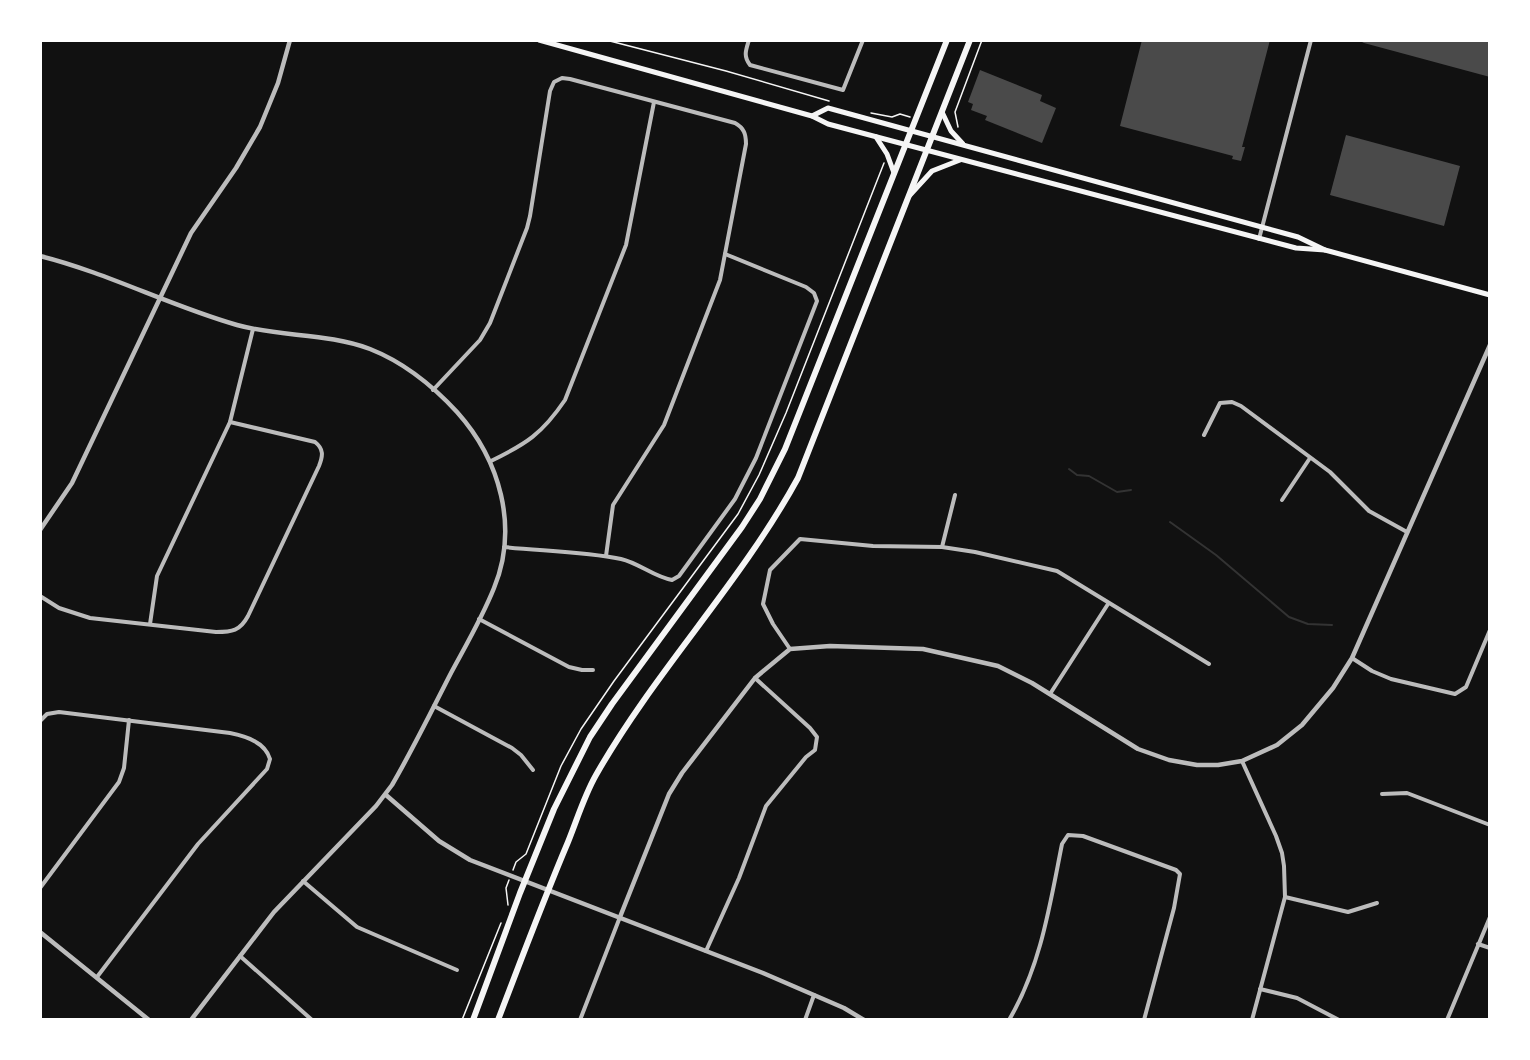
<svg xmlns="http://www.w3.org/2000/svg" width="1530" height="1060" viewBox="0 0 1530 1060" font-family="'Zilla Slab',serif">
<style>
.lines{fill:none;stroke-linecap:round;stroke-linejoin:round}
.stream{stroke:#333;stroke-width:2}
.building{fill:#4a4a4a}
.path{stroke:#f5f5f5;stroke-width:1.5}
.minor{stroke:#bcbcbc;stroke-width:4}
.tertiary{stroke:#bcbcbc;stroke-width:4.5}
.secondary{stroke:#f5f5f5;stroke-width:5}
.primary{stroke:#f5f5f5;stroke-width:6}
</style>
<rect width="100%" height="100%" fill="#111"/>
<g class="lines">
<!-- stream -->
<g class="stream">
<path d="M1069,469l8,6 12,1 28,16 14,-2"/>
<path d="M1170,522l46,33 73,62 19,7 24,1"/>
</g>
</g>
<!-- building -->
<g class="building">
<path d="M1142,40h128l-28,107h3l-4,14 -9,-2 1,-3 -113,-30z"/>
<path d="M1358,40h132v37l-126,-34z"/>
<path d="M980,70l62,25 -2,6 16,7 -14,35 -57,-23 2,-4 -16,-6 2,-6 -5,-2z"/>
<path d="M1346,135l114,31 -16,60 -114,-31z"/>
</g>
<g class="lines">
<!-- path -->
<g class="path">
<path d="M606,40l120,31 103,30"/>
<path d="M871,113l21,4 8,-3 10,3"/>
<path d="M958,127l-3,-15 27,-72"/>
<path d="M513,870l3,-8 10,-8 35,-88 20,-37 33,-48 124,-167 21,-39 27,-62 98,-250"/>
<path d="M508,905l-2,-17 3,-8"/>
<path d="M462,1020l39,-97"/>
</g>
<!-- minor -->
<g class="minor">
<path d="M749,40c-3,10 -6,16 1,25l93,25 20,-50"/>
<path d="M1259,239l52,-199"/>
<path d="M433,390l47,-50 10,-17 37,-95 3,-12 20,-125 4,-9 8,-4 8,1 165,44c9,5 11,11 11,21l-26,136 -56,145 -51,80 -7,51"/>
<path d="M1204,435l16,-32 12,-1 9,4 89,66 39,39 38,21"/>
<path d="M491,461c35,-17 51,-27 74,-61l61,-155 28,-143"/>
<path d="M1282,500l28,-42"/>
<path d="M504,547c38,4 79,4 117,12 18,4 33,18 51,21l7,-4 56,-77 21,-41 61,-157 -3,-8 -8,-6 -81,-33"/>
<path d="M942,547l13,-52"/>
<path d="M40,596l19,12 31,10 126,14c16,0 24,-1 32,-16l71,-150c4,-10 5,-17 -4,-24l-85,-20"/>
<path d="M479,619l90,48 13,3h11"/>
<path d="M150,624l7,-48 73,-154 23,-93"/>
<path d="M790,649l-17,-25 -10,-20 7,-34 30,-31 73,7 69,1 33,5 82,19 152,93"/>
<path d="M1352,658l20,13 19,8 64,15 11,-7 24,-57"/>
<path d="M1050,694l58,-90"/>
<path d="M434,706l78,42 9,7 12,15"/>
<path d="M40,721l7,-7 12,-2 171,21c16,3 35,9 40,26l-3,10 -69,75 -101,133"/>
<path d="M1242,761l34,75 6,17 2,13 1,31 -33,123"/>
<path d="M1382,794l25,-1 83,32"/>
<path d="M303,881l54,46 100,43"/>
<path d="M40,888l79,-106 5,-14 5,-48"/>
<path d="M1285,897l63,15 29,-9"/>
<path d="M1478,944l12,4"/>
<path d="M706,951l33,-73 27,-72 40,-49 9,-7 2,-13 -7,-9 -55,-50"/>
<path d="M240,956l72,64"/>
<path d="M1260,989l37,9 42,22"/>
<path d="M580,1020l40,-103"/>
<path d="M805,1020l9,-25"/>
<path d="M1009,1020c32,-54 41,-116 53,-176l6,-9 15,1 93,34 4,4 -6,34 -30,112"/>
<path d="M1447,1020l43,-103"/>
</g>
<!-- tertiary -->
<g class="tertiary">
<path d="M40,256c68,17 130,50 197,69 43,12 91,8 133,24 33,13 63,37 87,63 43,48 62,115 37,176 -12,30 -28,57 -43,85 -19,37 -38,76 -59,112l-16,21 -102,106 -83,108"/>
<path d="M40,530l32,-47 119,-250 45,-65 24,-41 18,-44 12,-43"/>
<path d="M386,795l53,46 31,19 293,113 81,35 20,12"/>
<path d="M620,917l49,-123 13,-21 73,-95 35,-29 40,-3 93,3 75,17 34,17 106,66 31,11 28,5h21l24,-4 35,-16 25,-20 31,-37 19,-30 138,-313"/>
<path d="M40,932l109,88"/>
</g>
<!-- secondary -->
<g class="secondary">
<path d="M539,40l273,76 16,8 468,124 29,2"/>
<path d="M942,112l9,19 12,13"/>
<path d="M812,116l16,-8 470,129 27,13 165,45"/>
<path d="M876,137l11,17 7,19"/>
<path d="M910,195l22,-24 28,-11"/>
</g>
<!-- primary -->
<g class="primary">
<path d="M473,1020l47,-127 34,-84 36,-72 22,-33 130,-177 18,-28 25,-50 162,-409"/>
<path d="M498,1020c23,-60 45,-119 70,-178 9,-22 16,-46 28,-67 59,-104 144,-191 202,-297l172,-438"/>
</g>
</g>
<!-- border -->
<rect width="1530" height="1060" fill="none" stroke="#ffffff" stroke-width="84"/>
</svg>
